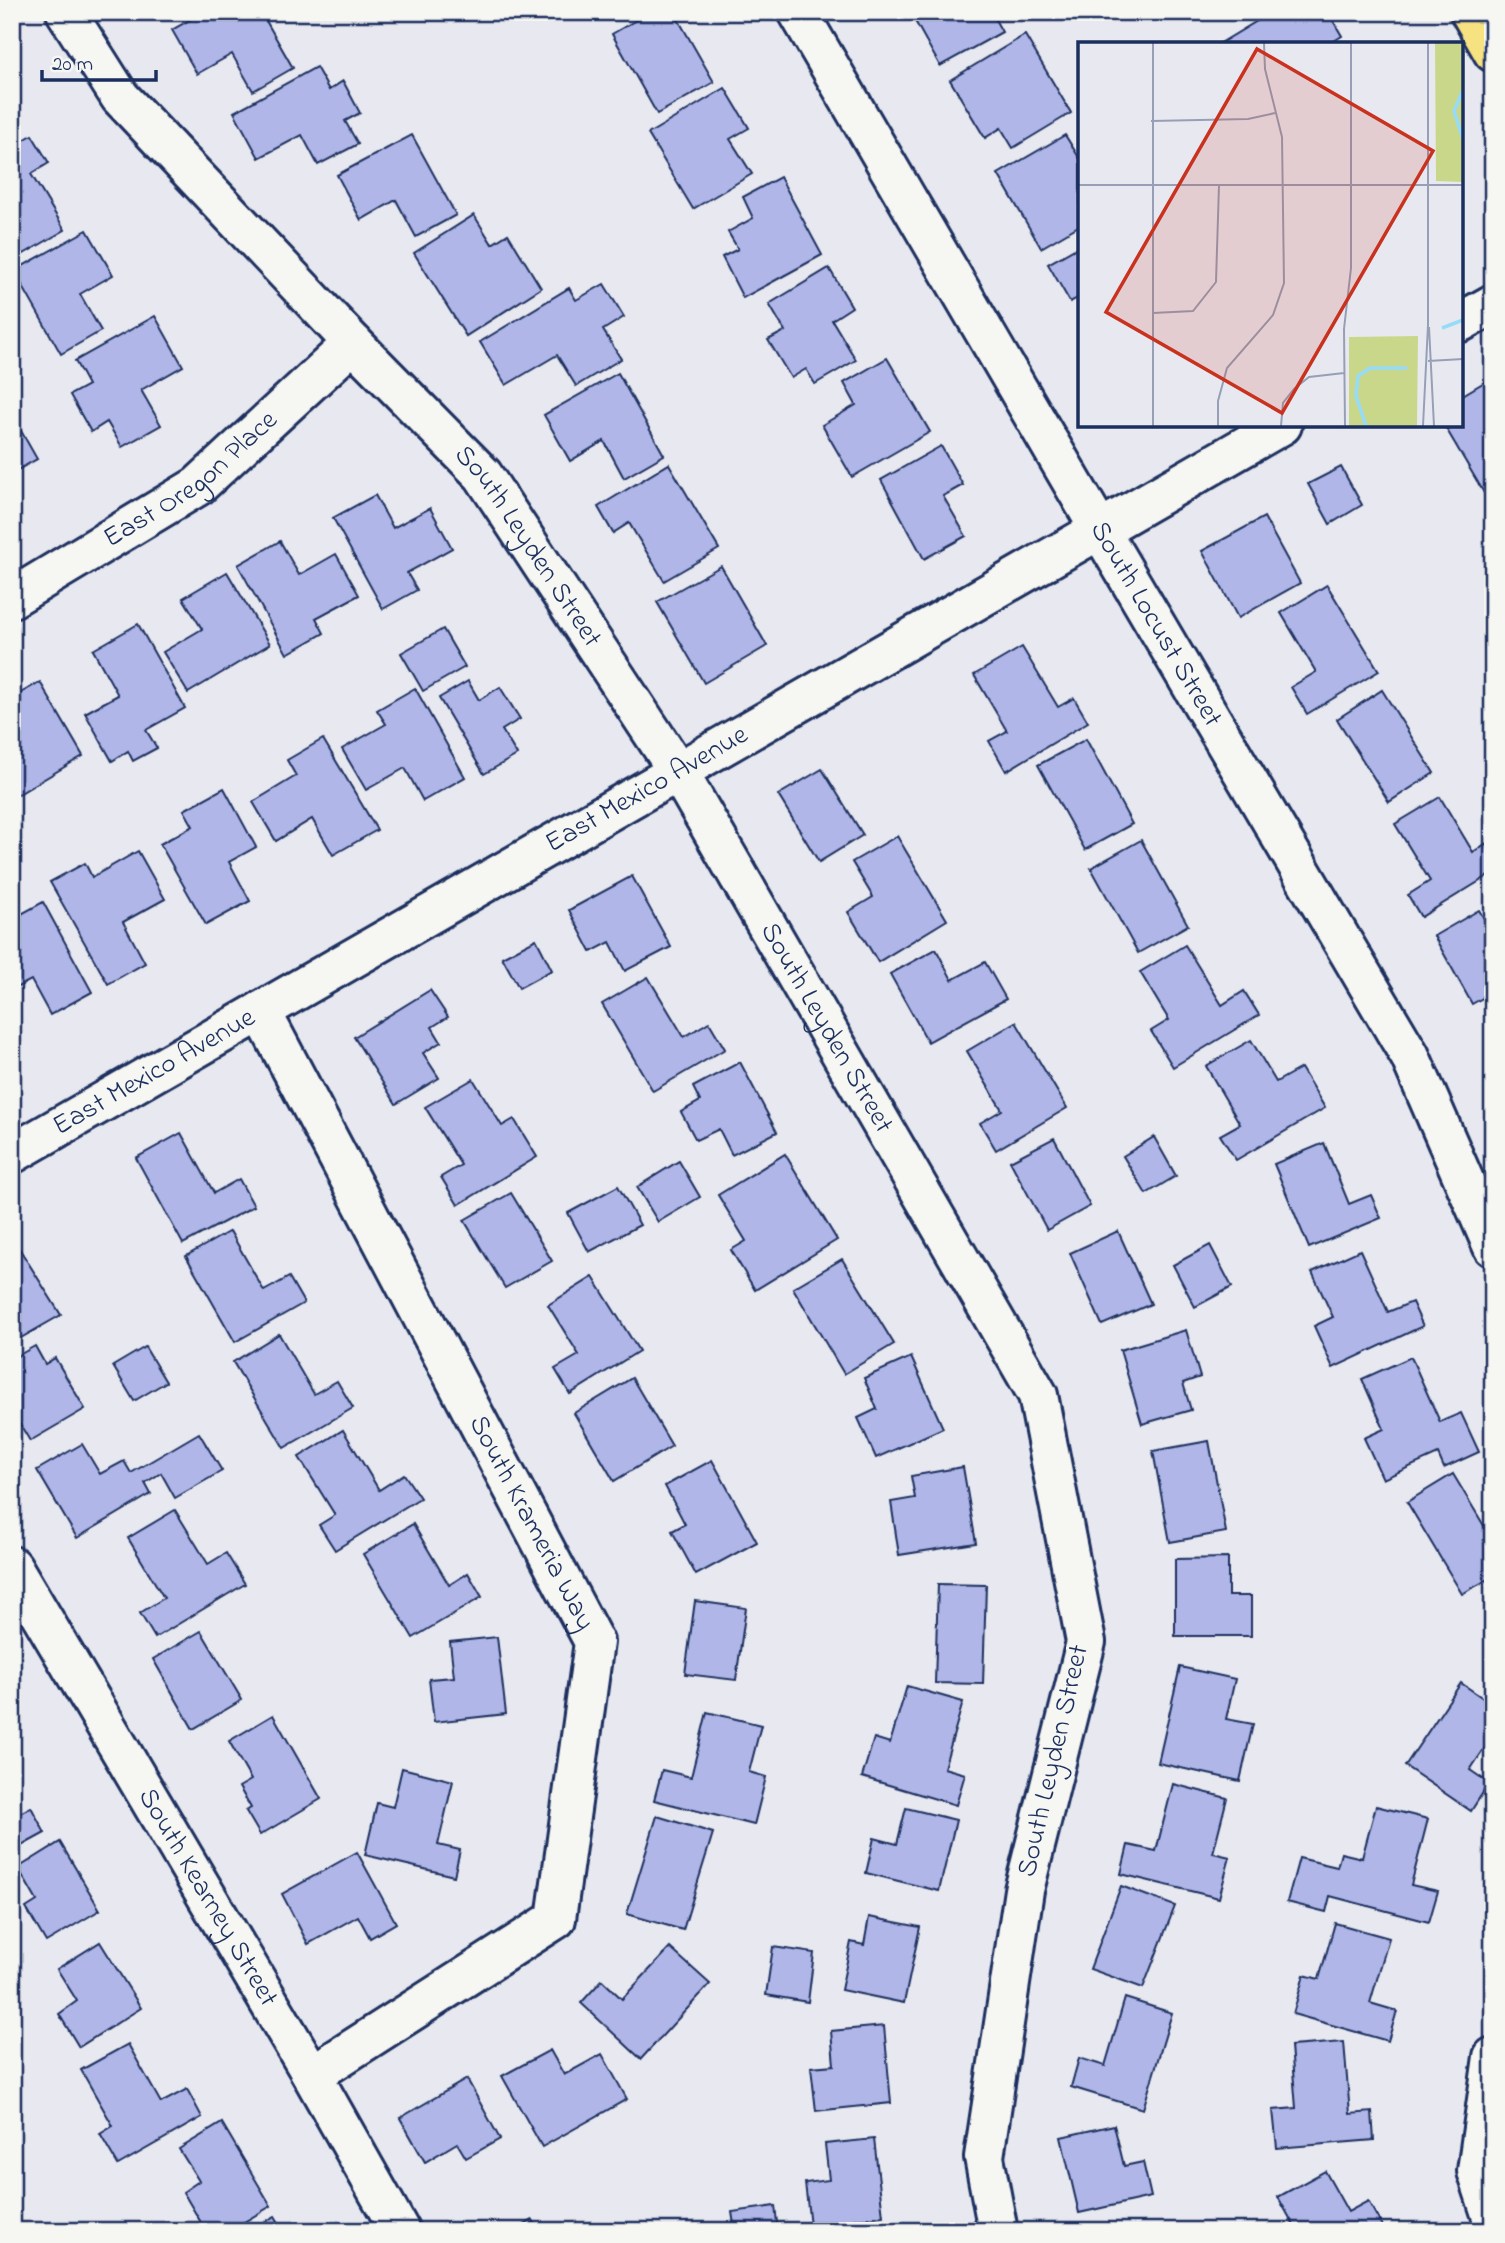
<svg xmlns="http://www.w3.org/2000/svg" width="1505" height="2243" viewBox="0 0 1505 2243" font-family="'Indie Flower',sans-serif">
<style>
.building{fill:#b0b7e8;stroke:#1b2f5e;stroke-width:2}
.lines{fill:none;stroke-linecap:round;stroke-linejoin:round}
.street-casing{stroke:#1b2f5e;stroke-width:44}
.secondary-casing{stroke:#1b2f5e;stroke-width:44}
.primary-casing{stroke:#1b2f5e;stroke-width:44}
.street{stroke:#f6f6f2;stroke-width:38}
.secondary{stroke:#f6f6f2;stroke-width:38}
.primary{stroke:#f7e281;stroke-width:38}
.labels{text-anchor:middle;dominant-baseline:central;stroke-width:6;stroke-linejoin:round;paint-order:stroke}
.street-label{font-size:28px;fill:#1b2f5e;stroke:#f6f6f2}
.inset-river{fill:none;stroke:#96dcf8;stroke-width:3.5}
.inset-road{fill:none;stroke:#969fb6;stroke-width:2}
.view{fill:#c8321e;fill-opacity:0.15;stroke:#c8321e;stroke-width:3.5}
.inset-edge{fill:none;stroke:#1b2f5e;stroke-width:3.5}
</style>
<rect width="100%" height="100%" fill="#e8e9f0"/>
<filter id="ink" filterUnits="userSpaceOnUse"><feTurbulence type="fractalNoise" baseFrequency=".0143" numOctaves="2"/><feDisplacementMap in="SourceGraphic" scale="14" xChannelSelector="R" yChannelSelector="G"/><feConvolveMatrix kernelMatrix="1 2 1 2 8 2 1 2 1" color-interpolation-filters="sRGB"/></filter>
<g filter="url(#ink)">
<!-- building -->
<g class="building">
<path d="M204,12h57l32,56 -40,23 -21,-37 -35,20 -25,-44z"/>
<path d="M650,12h24l40,70 -57,32 -45,-80z"/>
<path d="M910,12h81l11,20 -62,34z"/>
<path d="M1272,12h56l14,24 -13,8h-110z"/>
<path d="M1025,35l46,78 -58,35 -12,-20 -16,10 -35,-58z"/>
<path d="M316,67l13,23 14,-9 17,32 -15,8 13,23 -40,21 -16,-30 -43,23 -25,-46z"/>
<path d="M725,88l24,40 -19,11 22,35 -59,35 -45,-75z"/>
<path d="M32,135l17,28 -18,11 34,56 -43,25 -10,-16v-92z"/>
<path d="M412,135l44,80 -40,22 -20,-37 -35,20 -24,-45z"/>
<path d="M1065,135l15,24v66l-39,23 -43,-74z"/>
<path d="M780,177l42,78 -79,43 -21,-41 16,-8 -10,-17 25,-14 -10,-21z"/>
<path d="M474,215l18,29 16,-10 33,54 -75,48 -52,-83z"/>
<path d="M87,230l26,45 -33,19 21,37 -40,23 -47,-83z"/>
<path d="M1080,246v51l-10,5 -22,-38z"/>
<path d="M829,268l23,39 -20,13 24,40 -41,24 -9,-15 -15,9 -23,-38 17,-9 -16,-27z"/>
<path d="M604,284l20,33 -21,13 18,29 -45,27 -19,-31 -51,30 -26,-43 89,-54 7,12z"/>
<path d="M155,316l28,50 -42,24 20,35 -39,22 -15,-25 -16,10 -21,-37 18,-10 -13,-24z"/>
<path d="M887,358l43,74 -78,45 -30,-52 34,-20 -12,-22z"/>
<path d="M618,373l46,82 -40,23 -20,-37 -34,20 -26,-46z"/>
<path d="M1493,377v124l-3,2 -46,-78h17v-29z"/>
<path d="M12,415l25,44 -25,14z"/>
<path d="M941,446l22,39 -20,11 23,40 -42,23 -43,-79z"/>
<path d="M669,464l50,85 -55,32 -35,-58 -16,10 -15,-26z"/>
<path d="M1341,467l21,38 -32,19 -22,-40z"/>
<path d="M375,495l18,33 37,-20 22,40 -45,25 10,17 -34,19 -50,-91z"/>
<path d="M1264,517l36,66 -62,35 -36,-67z"/>
<path d="M280,541l19,34 37,-21 23,41 -43,23 8,15 -37,21 -49,-89z"/>
<path d="M721,566l46,80 -63,37 -47,-81z"/>
<path d="M227,572l43,72 -82,49 -25,-41 39,-23 -19,-31z"/>
<path d="M1327,585l52,86 -72,43 -16,-27 25,-15 -35,-59z"/>
<path d="M138,624l47,84 -39,22 11,18 -24,13 -5,-10 -16,10 -27,-48 33,-18 -25,-45z"/>
<path d="M443,629l22,38 -42,24 -22,-38z"/>
<path d="M1022,647l36,60 16,-9 14,24 -82,49 -17,-30 18,-10 -33,-56z"/>
<path d="M468,681l11,19 21,-13 20,32 -18,11 15,25 -33,19 -45,-76z"/>
<path d="M40,682l43,74 -71,42v-81l8,-4 -8,-15z"/>
<path d="M415,688l50,89 -42,24 -18,-33 -39,22 -24,-41 44,-25 -9,-14z"/>
<path d="M1382,690l52,83 -45,29 -52,-83z"/>
<path d="M323,739l54,91 -44,25 -21,-36 -36,22 -23,-39 43,-26 -9,-16z"/>
<path d="M1086,739l46,85 -47,26 -47,-85z"/>
<path d="M822,769l41,66 -44,27 -41,-67z"/>
<path d="M224,788l32,59 -27,15 21,39 -44,24 -46,-81 33,-18 -9,-16z"/>
<path d="M1440,797l33,55 14,-9 6,10v20l-72,44 -13,-22 22,-14 -35,-57z"/>
<path d="M897,836l50,84 -69,42 -30,-50 25,-15 -21,-35z"/>
<path d="M1141,840l47,85 -50,28 -47,-85z"/>
<path d="M138,851l27,48 -42,23 22,41 -37,21 -58,-102 35,-19 7,14z"/>
<path d="M632,876l39,71 -46,24 -15,-29 -19,10 -22,-42z"/>
<path d="M43,902l49,90 -42,23 -19,-35 -19,10v-52l6,-3 -6,-10v-6z"/>
<path d="M1479,910l14,24v58l-21,12 -38,-68z"/>
<path d="M536,939l16,31 -33,18 -17,-31z"/>
<path d="M1185,945l37,60 22,-14 15,24 -86,52 -22,-36 18,-11 -29,-48z"/>
<path d="M936,949l16,31 33,-18 21,37 -78,43 -38,-68z"/>
<path d="M648,977l36,60 25,-15 16,27 -72,42 -51,-87z"/>
<path d="M430,990l18,27 -16,10 9,15 -18,11 16,25 -43,26 -42,-67z"/>
<path d="M1016,1022l51,86 -71,42 -16,-27 22,-13 -35,-59z"/>
<path d="M1251,1040l25,42 25,-14 24,40 -89,52 -16,-25 20,-11 -34,-58z"/>
<path d="M740,1062l37,70 -45,23 -13,-26 -23,11 -15,-28 19,-11 -7,-14z"/>
<path d="M473,1079l29,47 12,-7 23,38 -79,48 -17,-28 20,-12 -36,-58z"/>
<path d="M181,1133l33,60 25,-14 15,27 -71,38 -47,-86z"/>
<path d="M1154,1137l22,39 -30,18 -23,-38z"/>
<path d="M1054,1138l36,68 -43,24 -37,-69z"/>
<path d="M1324,1143l25,61 22,-9 10,23 -72,30 -35,-84z"/>
<path d="M785,1154l52,86 -82,50 -24,-40 15,-9 -28,-46z"/>
<path d="M679,1161l21,36 -42,25 -21,-35z"/>
<path d="M618,1186l22,39 -51,27 -21,-39z"/>
<path d="M511,1193l41,68 -47,27 -41,-68z"/>
<path d="M230,1231l34,60 25,-14 15,26 -69,39 -49,-86z"/>
<path d="M1118,1231l33,73 -49,21 -32,-72z"/>
<path d="M12,1237l49,78 -49,28z"/>
<path d="M1210,1245l22,42 -37,20 -22,-42z"/>
<path d="M1360,1250l28,62 24,-10 11,24 -90,42 -19,-42 19,-9 -21,-45z"/>
<path d="M842,1259l52,85 -50,30 -51,-86z"/>
<path d="M593,1277l46,74 -69,43 -15,-25 24,-14 -31,-50z"/>
<path d="M1186,1330l14,47 -17,6 8,27 -49,14 -22,-74z"/>
<path d="M279,1334l35,60 23,-13 16,27 -69,40 -51,-86z"/>
<path d="M35,1346l10,18 10,-6 30,51 -55,32 -18,-30v-52z"/>
<path d="M145,1347l21,35 -32,19 -21,-35z"/>
<path d="M911,1357l32,71 -67,30 -18,-40 19,-9 -13,-31z"/>
<path d="M1411,1357l29,65 21,-9 18,39 -35,16 -6,-14 -55,25 -19,-41 20,-9 -22,-50z"/>
<path d="M632,1378l40,68 -58,35 -40,-68z"/>
<path d="M343,1430l36,60 25,-16 16,24 -85,52 -16,-25 16,-10 -36,-58z"/>
<path d="M199,1433l23,38 -47,27 -14,-25 -16,10 6,11 -74,44 -40,-68 45,-26 18,30 24,-13 7,12z"/>
<path d="M1209,1441l17,91 -56,10 -17,-91z"/>
<path d="M712,1460l45,82 -61,33 -24,-44 13,-7 -20,-38z"/>
<path d="M963,1467l13,76 -77,12 -8,-53 24,-4 -4,-22z"/>
<path d="M1453,1474l36,60 4,-2v51l-3,-5 -28,16 -55,-92z"/>
<path d="M175,1510l33,54 18,-11 19,31 -90,54 -15,-25 24,-15 -36,-60z"/>
<path d="M413,1524l36,61 19,-12 14,24 -69,41 -50,-84z"/>
<path d="M1228,1558v38h23v40h-76v-77z"/>
<path d="M938,1584l48,1 -3,99 -48,-1z"/>
<path d="M695,1601l51,7 -10,72 -51,-6z"/>
<path d="M201,1631l41,69 -49,29 -40,-70z"/>
<path d="M497,1637l9,77 -72,8 -5,-43 25,-2 -4,-35z"/>
<path d="M1180,1667l55,12 -9,40 27,5 -13,57 -82,-18z"/>
<path d="M1461,1683l32,22v31l-23,34 19,13 -18,28 -66,-45z"/>
<path d="M907,1686l56,16 -19,66 21,6 -9,31 -94,-28 12,-39 16,5z"/>
<path d="M707,1712l54,13 -12,47 17,5 -12,48 -100,-25 8,-30 29,7z"/>
<path d="M273,1715l48,84 -61,36 -14,-24 5,-3 -12,-21 12,-7 -22,-39z"/>
<path d="M402,1768l51,13 -15,64 22,5 -6,26 -89,-21 12,-52 16,4z"/>
<path d="M1173,1784l54,14 -14,55 17,4 -11,41 -98,-24 7,-29 28,6z"/>
<path d="M1376,1806l52,13 -17,66 27,6 -9,31 -99,-26 -4,16 -39,-10 12,-44 38,9 4,-14 21,5z"/>
<path d="M31,1807l14,26 -33,18v-34z"/>
<path d="M906,1808l50,12 -17,71 -73,-18 8,-35 23,6z"/>
<path d="M657,1816l56,17 -30,97 -56,-16z"/>
<path d="M60,1842l40,68 -54,32 -20,-34 11,-7 -19,-33z"/>
<path d="M357,1852l39,71 -26,15 -12,-22 -50,28 -26,-50z"/>
<path d="M1121,1886l54,20 -32,82 -53,-19z"/>
<path d="M869,1917l51,10 -16,76 -63,-13 10,-48 13,3z"/>
<path d="M1335,1923l54,15 -19,65 27,8 -9,30 -95,-27 11,-39 15,4z"/>
<path d="M100,1942l41,66 -62,39 -20,-33 18,-13 -20,-32z"/>
<path d="M773,1947l41,6 -6,49 -42,-7z"/>
<path d="M670,1948l40,36 -69,75 -60,-56 21,-23 20,19z"/>
<path d="M1125,1998l47,15 -29,96 -72,-22 8,-29 26,8z"/>
<path d="M884,2026l7,77 -75,8 -5,-44 23,-2 -3,-34z"/>
<path d="M1344,2042l6,72 22,-2 2,28 -97,8 -4,-38 23,-2 -5,-62z"/>
<path d="M128,2044l33,59 26,-14 15,28 -84,48 -18,-31 13,-8 -32,-56z"/>
<path d="M550,2050l14,25 38,-21 25,45 -85,48 -40,-71z"/>
<path d="M467,2079l33,60 -34,19 -9,-15 -32,19 -25,-44z"/>
<path d="M222,2123l49,83 -42,25h-23l-23,-39 16,-11 -20,-32z"/>
<path d="M1114,2125l10,41 19,-4 8,35 -72,16 -18,-76z"/>
<path d="M874,2139l9,77 -73,9 -5,-42 24,-3 -4,-36z"/>
<path d="M1325,2171l23,41 20,-11 17,30h-88l-19,-34z"/>
<path d="M775,2206l3,25h-43l-3,-19z"/>
<path d="M275,2216l9,15h-36z"/>
<path d="M533,2220l6,11h-25z"/>
</g>
<g class="lines">
<!-- street casing -->
<g class="street-casing">
<g id="street">
<path id="s1" d="M66,12l54,85 233,246 130,132 196,298 359,622 48,247 -62,248 -40,267 14,74"/>
<path id="s2" d="M798,12l302,518 310,526 83,191"/>
<path id="s3" d="M12,598l186,-112 155,-143"/>
<path id="s4" d="M261,1011l333,631 -38,277 -244,156"/>
<path id="s5" d="M12,1566l300,509 88,156"/>
<path d="M1493,2057l-16,114 16,49"/>
</g>
</g>
<!-- secondary casing -->
<g class="secondary-casing">
<g id="secondary">
<path d="M1461,322l32,-18"/>
<path id="s6" d="M12,1154l1270,-729"/>
</g>
</g>
<!-- primary casing -->
<g class="primary-casing">
<path id="primary" d="M1470,12l23,40"/>
</g>
<!-- street -->
<use href="#street" class="street"/>
<!-- secondary -->
<use href="#secondary" class="secondary"/>
<!-- primary -->
<use href="#primary" class="primary"/>
</g>
</g>
<g class="labels">
<!-- street labels -->
<g class="street-label">
<text stroke="none"><textPath href="#s3" startOffset="215">East Oregon Place</textPath></text>
<text stroke="none"><textPath href="#s1" startOffset="709">South Leyden Street</textPath></text>
<text stroke="none"><textPath href="#s2" startOffset="709">South Locust Street</textPath></text>
<text stroke="none"><textPath href="#s6" startOffset="732">East Mexico Avenue</textPath></text>
<text stroke="none"><textPath href="#s1" startOffset="1276">South Leyden Street</textPath></text>
<text stroke="none"><textPath href="#s6" startOffset="164">East Mexico Avenue</textPath></text>
<text stroke="none"><textPath href="#s4" startOffset="579">South Krameria Way</textPath></text>
<text transform="translate(1054 1761) rotate(-77)">South Leyden Street</text>
<text stroke="none"><textPath href="#s5" startOffset="385">South Kearney Street</textPath></text>
</g>
</g>
<!-- overview -->
<g transform="translate(1078 42)">
<rect width="385" height="385" fill="#e8e9f0"/>
<path d="M357,1h28v139l-27,-1zM340,294l-1,90h-68v-89z" fill="#c9d78a"/>
<path class="inset-river" d="M385,48l-9,21 9,28M364,286l21,-8M288,384l-10,-30 2,-20 12,-8h37"/>
<path class="inset-road" d="M73,79l97,-2 27,-6M0,143h385M75,271l40,-2 23,-29 3,-97M351,285l5,99M350,319l35,-2M75,384v-383M140,384v-25l9,-33 46,-53 11,-32 -2,-146 -17,-68 -1,-26M203,384l2,-23 11,-14 15,-12 35,-4M267,384l-1,-97 7,-61v-225M345,384l5,-101v-282"/>
<path class="view" d="M179,7l176,102 -151,262 -176,-101z"/>
<rect width="385" height="385" class="inset-edge"/>
</g>
<!-- margin -->
<rect width="1505" height="2243" fill="none" stroke="#f6f6f2" stroke-width="42"/>
<rect x="21" y="21" width="1463" height="2201" fill="none" stroke="#1b2f5e" stroke-width="2.5" filter="url(#ink)"/>
<!-- scale -->
<path d="M42 70v10h114v-10" fill="none" stroke="#1b2f5e" stroke-width="3.5"/>
<text x="52" y="70" font-size="21" fill="#1b2f5e" stroke="#f6f6f2" stroke-width="5" paint-order="stroke">20 m</text>
</svg>
